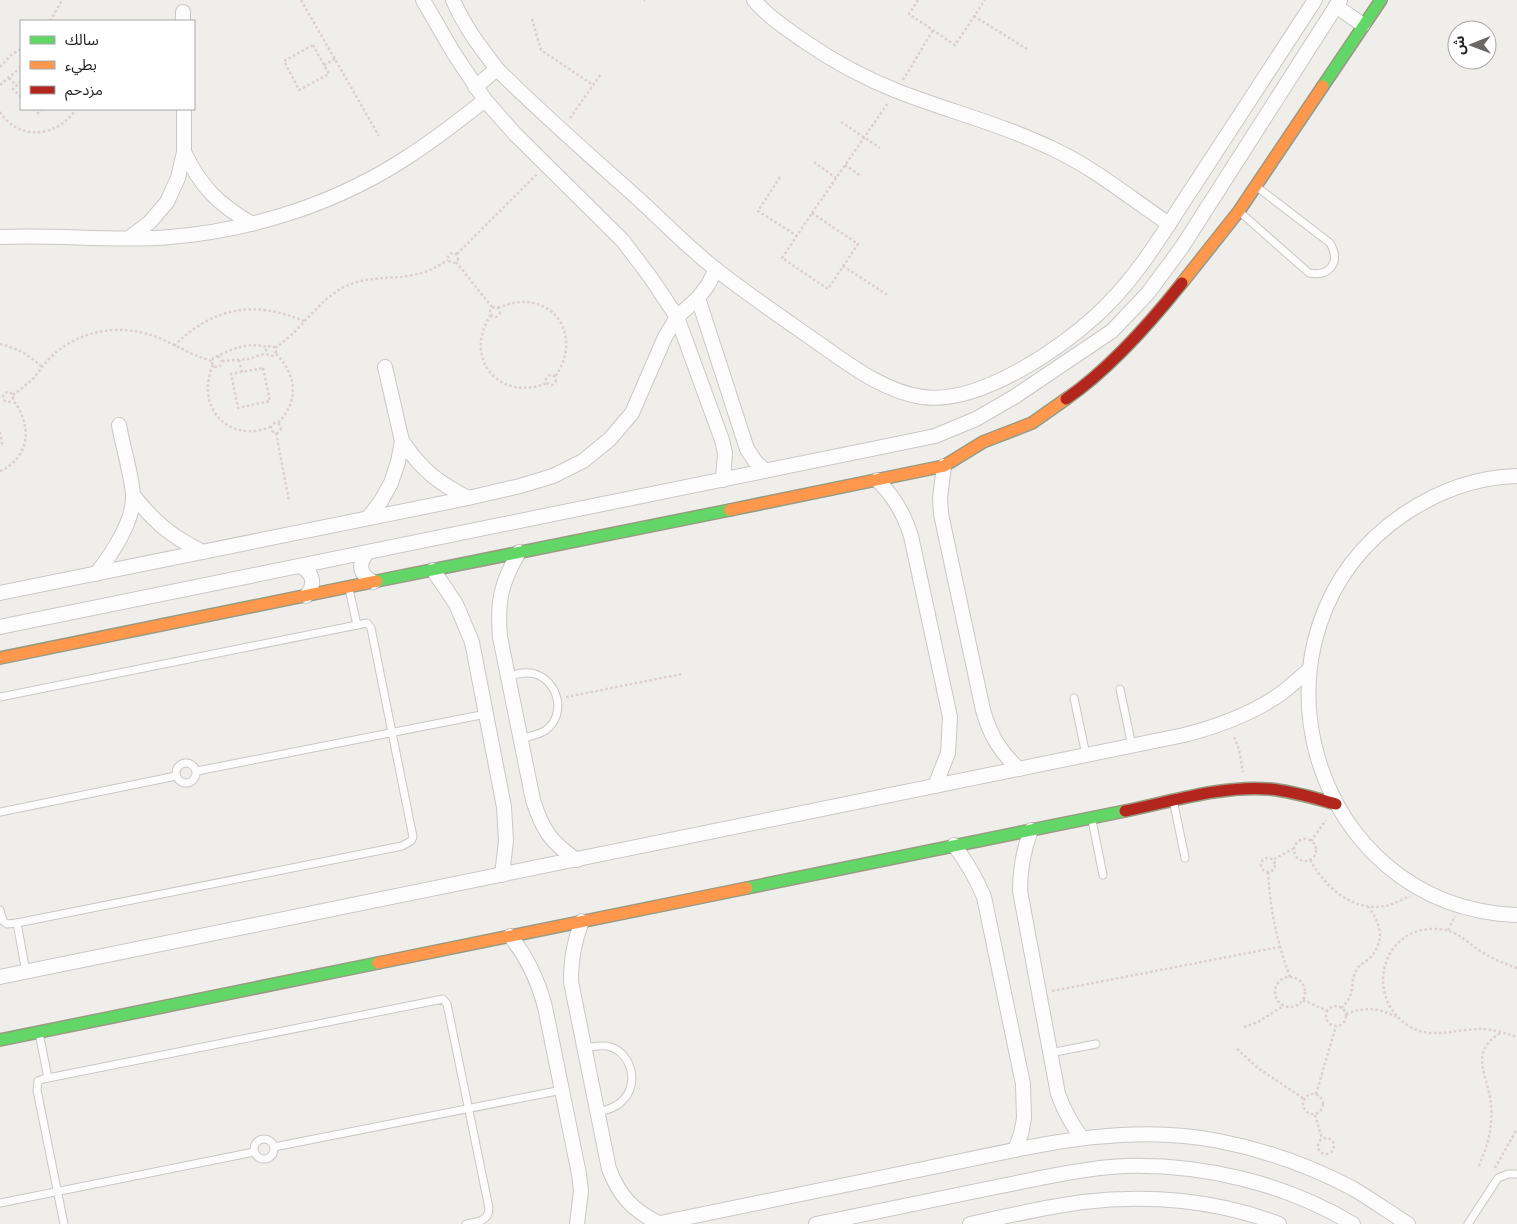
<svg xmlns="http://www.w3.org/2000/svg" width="1517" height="1224" viewBox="0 0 1517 1224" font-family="'Asap Condensed','Noto Sans Arabic',sans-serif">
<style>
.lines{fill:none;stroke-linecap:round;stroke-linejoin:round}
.lane-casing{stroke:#c9c8c7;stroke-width:9}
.street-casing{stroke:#c9c8c7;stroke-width:16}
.fast-casing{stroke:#999a82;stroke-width:14}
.slow-casing{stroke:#999a82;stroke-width:14}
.jam-casing{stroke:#999a82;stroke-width:14}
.path{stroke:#dccecd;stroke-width:2.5;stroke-dasharray:2.5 2.5;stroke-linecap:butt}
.lane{stroke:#fdfcfc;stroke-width:7}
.street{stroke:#fdfcfc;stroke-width:14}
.fast{stroke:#63d668;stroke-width:11}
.slow{stroke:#ff974d;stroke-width:11}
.jam{stroke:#b3261e;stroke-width:11}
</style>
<rect width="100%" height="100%" fill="#f0eeeb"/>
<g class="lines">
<!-- lane casing -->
<g class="lane-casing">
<g id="lane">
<path d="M1241,213l68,60c21,4 32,-11 21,-30l-73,-56"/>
<path d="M349,589l8,36"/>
<path d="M508,676c8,-2 18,-5 27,-2 23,7 32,40 11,56 -7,5 -17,6 -25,9"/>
<path d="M1120,689l12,57"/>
<path d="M0,697l367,-74 4,5 42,209 -2,4 -9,5 -385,77 -10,1 -4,-3 -3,-11"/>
<path d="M1074,698l12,57"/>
<circle cx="186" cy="773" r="10"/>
<path d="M197,771l289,-57"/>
<path d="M1174,804l11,54"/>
<path d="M0,812l176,-36"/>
<path d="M1092,820l11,55"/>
<path d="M17,923l9,49"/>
<path d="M39,1033l9,45"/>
<path d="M584,1048c9,-1 19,-4 27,-1 22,8 28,39 11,54 -6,7 -16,9 -24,11"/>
<path d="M1050,1053l46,-9"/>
<circle cx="264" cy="1149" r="10"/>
<path d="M274,1147l288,-57"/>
<path d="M0,1203l254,-51"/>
<path d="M64,1224l-27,-134 1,-9 5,-2 400,-80 4,5 42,204c0,14 -13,14 -23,16"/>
<path d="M1468,1224l30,-46 10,-4h9"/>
</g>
</g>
<!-- street casing -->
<g class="street-casing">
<g id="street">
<path d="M423,0l30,52 32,48 30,34 108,107 28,37 26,39 45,123 3,13 -2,27"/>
<path d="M453,0c11,26 27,47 44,69 44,44 91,85 137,126 28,25 54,53 84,76 31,24 63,46 96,69 32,22 69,52 109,57 57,8 143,-51 182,-90 36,-35 62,-81 90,-123 40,-61 80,-123 120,-184"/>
<path d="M754,0c13,16 33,29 50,41 29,20 60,37 93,50 51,20 104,33 154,57 42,19 79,50 118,76"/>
<path d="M1336,6l27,19"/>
<path d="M183,12v9"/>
<path d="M475,87l22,-18"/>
<path d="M184,152c18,36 33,51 68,72"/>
<path d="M0,237c57,-3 114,5 170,0 85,-7 171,-35 242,-83 25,-16 49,-35 73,-54"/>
<path d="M129,238l21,-16 17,-20 11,-24 6,-26v-43"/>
<path d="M698,298l49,151 8,12 10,10"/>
<path d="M402,441c20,29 35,41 66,57"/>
<path d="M944,466l-4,32 1,16 42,196c7,25 17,42 36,59"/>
<path d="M1517,476c-41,1 -80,16 -113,38 -173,118 -96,393 113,401"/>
<path d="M877,480c17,16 27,33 34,56l39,181 -2,36 -13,33"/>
<path d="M133,495c21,27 39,42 70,57"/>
<path d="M368,518l13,-17 10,-18 7,-21 4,-21 -17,-74"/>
<path d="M519,552c-18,31 -22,49 -19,85l33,163c9,29 18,43 44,60"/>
<path d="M367,553c-10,11 -7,23 7,29"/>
<path d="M300,566c14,7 16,19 6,30"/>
<path d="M433,570l23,34 16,38 32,165 2,34 -4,34"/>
<path d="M96,574c15,-19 39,-54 37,-80 -2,-21 -10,-47 -14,-69"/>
<path d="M0,593l468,-95 52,-12 33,-10 30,-15 27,-22 22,-26 33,-76 12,-20 21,-19 10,-13 8,-16"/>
<path d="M0,627l872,-178 63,-13 41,-17 38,-22 98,-66 36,-38 34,-46 158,-247"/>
<path d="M1031,830c-8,21 -11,39 -11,61l38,203c6,16 13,30 24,44"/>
<path d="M954,845c13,17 22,33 30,52l39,187 1,34 -3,16 -6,16"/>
<path d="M582,921c-8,22 -11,38 -11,61l38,187c11,28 23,40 49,54"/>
<path d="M510,936c18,22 28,44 35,71l34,167 2,17 -4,33"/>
<path d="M0,977l1184,-242c35,-9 69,-21 99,-43 9,-7 17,-15 26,-22"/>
<path d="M655,1224c91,-19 182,-37 273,-56 95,-19 193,-47 291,-27 46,9 91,25 133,47 19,11 37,24 56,36"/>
<path d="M816,1224c62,-13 124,-25 185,-38 40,-8 83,-18 124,-20 78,-2 160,17 228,58"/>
<path d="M970,1224c37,-8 75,-17 113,-22 65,-8 134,-2 196,22"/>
</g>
</g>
<!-- fast casing -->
<g class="fast-casing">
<g id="fast">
<path d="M1323,86l58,-86"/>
<path d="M377,581l353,-71"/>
<path d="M747,888l378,-77"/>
<path d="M0,1040l378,-77"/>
</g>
</g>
<!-- slow casing -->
<g class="slow-casing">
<g id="slow">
<path d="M1182,283l57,-72 84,-125"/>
<path d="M730,510l214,-44 39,-24 49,-19 34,-24"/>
<path d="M0,658l377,-77"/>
<path d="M378,963l369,-75"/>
</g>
</g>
<!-- jam casing -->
<g class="jam-casing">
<g id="jam">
<path d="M1066,399c41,-28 85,-77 116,-116"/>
<path d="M1125,811c45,-9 98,-26 144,-22 23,2 45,9 67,15"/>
</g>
</g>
<!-- path -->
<g class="path">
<path d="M301,0l78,136"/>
<path d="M644,0l1,1"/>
<path d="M918,0l-9,14 46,31 30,-45"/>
<path d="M974,16l53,33"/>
<path d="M532,19l9,31 52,35"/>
<path d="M50,21l12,-21"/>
<path d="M313,45l16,29 -30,16 -15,-29z"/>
<path d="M324,65l11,-6"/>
<path d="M0,67l11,-12 10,-6"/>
<path d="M9,78l8,8"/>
<path d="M903,80l30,-50"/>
<path d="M21,81l-8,8 8,8"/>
<path d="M0,85l21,-18"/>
<path d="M33,109l5,4 4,-4"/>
<path d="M0,112c19,30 58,25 76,-3"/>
<path d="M570,118l31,-44"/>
<path d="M841,122l39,26"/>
<path d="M814,162l22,16"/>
<path d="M845,165l16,11"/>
<path d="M780,177l-22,34 39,25"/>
<path d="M812,213l46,31 -30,45 -46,-31z"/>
<path d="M812,213l76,-110"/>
<circle cx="453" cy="258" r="5"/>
<path d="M457,254l80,-80"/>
<path d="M456,262l36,45"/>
<path d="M843,266l46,30"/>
<circle cx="495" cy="312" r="5"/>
<path d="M498,308c50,-23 88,24 57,69"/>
<path d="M491,315c-29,42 8,88 56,68"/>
<path d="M0,344c17,4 29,11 42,23"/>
<circle cx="271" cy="351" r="5"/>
<path d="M174,346c39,-39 80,-46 130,-25"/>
<path d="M275,348c26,-17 41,-46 69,-61 25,-12 44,-7 69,-12 13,-2 24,-8 35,-15"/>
<path d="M276,354c21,20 23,48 2,69"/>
<path d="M218,356l4,5 -2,5 -5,1 -3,-4 1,-5c21,-9 30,-16 55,-11"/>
<path d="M239,360l3,12"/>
<path d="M222,361l27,-2 17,-6"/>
<path d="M213,365c-18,41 14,79 57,62"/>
<path d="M263,368l7,33 -32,7 -7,-34z"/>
<circle cx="551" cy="380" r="5"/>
<circle cx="8" cy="397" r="5"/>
<path d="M13,395c7,-5 14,-11 21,-17 6,-8 12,-17 20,-24 29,-25 69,-31 105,-16 19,8 32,17 53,23"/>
<circle cx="276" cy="428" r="5"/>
<path d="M0,432l2,12 -2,1"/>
<path d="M276,433l13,68"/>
<path d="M0,471c31,-14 32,-47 13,-71"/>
<path d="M566,697l116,-23"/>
<path d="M1234,737l5,12 4,23"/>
<circle cx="1305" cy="850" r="11"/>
<path d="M1311,841l15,-21"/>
<circle cx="1268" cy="865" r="7"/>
<path d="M1274,859l19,-10"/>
<path d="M1310,860c16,28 44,54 79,45 7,-2 14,-6 21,-9"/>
<path d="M1268,872c2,37 9,71 22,105"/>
<path d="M1448,930l7,-14"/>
<path d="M1517,968c-12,-4 -24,-9 -35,-16 -18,-11 -25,-24 -50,-23 -52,1 -67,70 -23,97 21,14 48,3 71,3 13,0 25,4 37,8"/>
<circle cx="1290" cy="992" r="15"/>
<path d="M1052,991l227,-44"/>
<path d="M1303,1000l25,11"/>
<circle cx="1336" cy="1016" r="10"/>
<path d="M1341,1008c17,-15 7,-25 16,-39 4,-6 13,-9 17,-16 11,-16 5,-33 -6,-46"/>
<path d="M1346,1014c18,-7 32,-7 50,3"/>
<path d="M1244,1027l14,-5 25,-16"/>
<path d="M1237,1049l21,19 46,31"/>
<circle cx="1313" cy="1104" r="10"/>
<path d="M1316,1094l20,-68"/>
<path d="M1315,1115l7,24"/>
<circle cx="1326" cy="1146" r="8"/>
<path d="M1479,1166c6,-15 12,-30 12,-46 1,-7 0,-16 -1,-23 -6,-28 -19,-47 12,-65"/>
<path d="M1495,1168l22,-39"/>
</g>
<!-- lane -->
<use href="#lane" class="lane"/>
<!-- street -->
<use href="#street" class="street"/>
<!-- fast -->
<use href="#fast" class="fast"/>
<!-- slow -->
<use href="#slow" class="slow"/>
<!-- jam -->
<use href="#jam" class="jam"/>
</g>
<!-- legend -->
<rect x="20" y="20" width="175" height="90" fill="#ffffff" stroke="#a7a7a7"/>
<rect x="30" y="36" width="25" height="8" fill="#63d668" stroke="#a7a7a7"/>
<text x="65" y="45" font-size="15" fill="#222222">سالك</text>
<rect x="30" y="61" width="25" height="8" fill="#ff974d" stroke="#a7a7a7"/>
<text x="65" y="70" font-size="15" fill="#222222">بطيء</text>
<rect x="30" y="86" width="25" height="8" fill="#b3261e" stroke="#a7a7a7"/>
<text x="65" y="95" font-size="15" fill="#222222">مزدحم</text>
<!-- north arrow -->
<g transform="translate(1472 45) rotate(269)"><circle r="24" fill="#ffffff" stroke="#a7a7a7"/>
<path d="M0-4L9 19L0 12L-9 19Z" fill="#6a6968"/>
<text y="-8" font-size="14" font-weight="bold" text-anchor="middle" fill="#222222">ش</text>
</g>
</svg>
